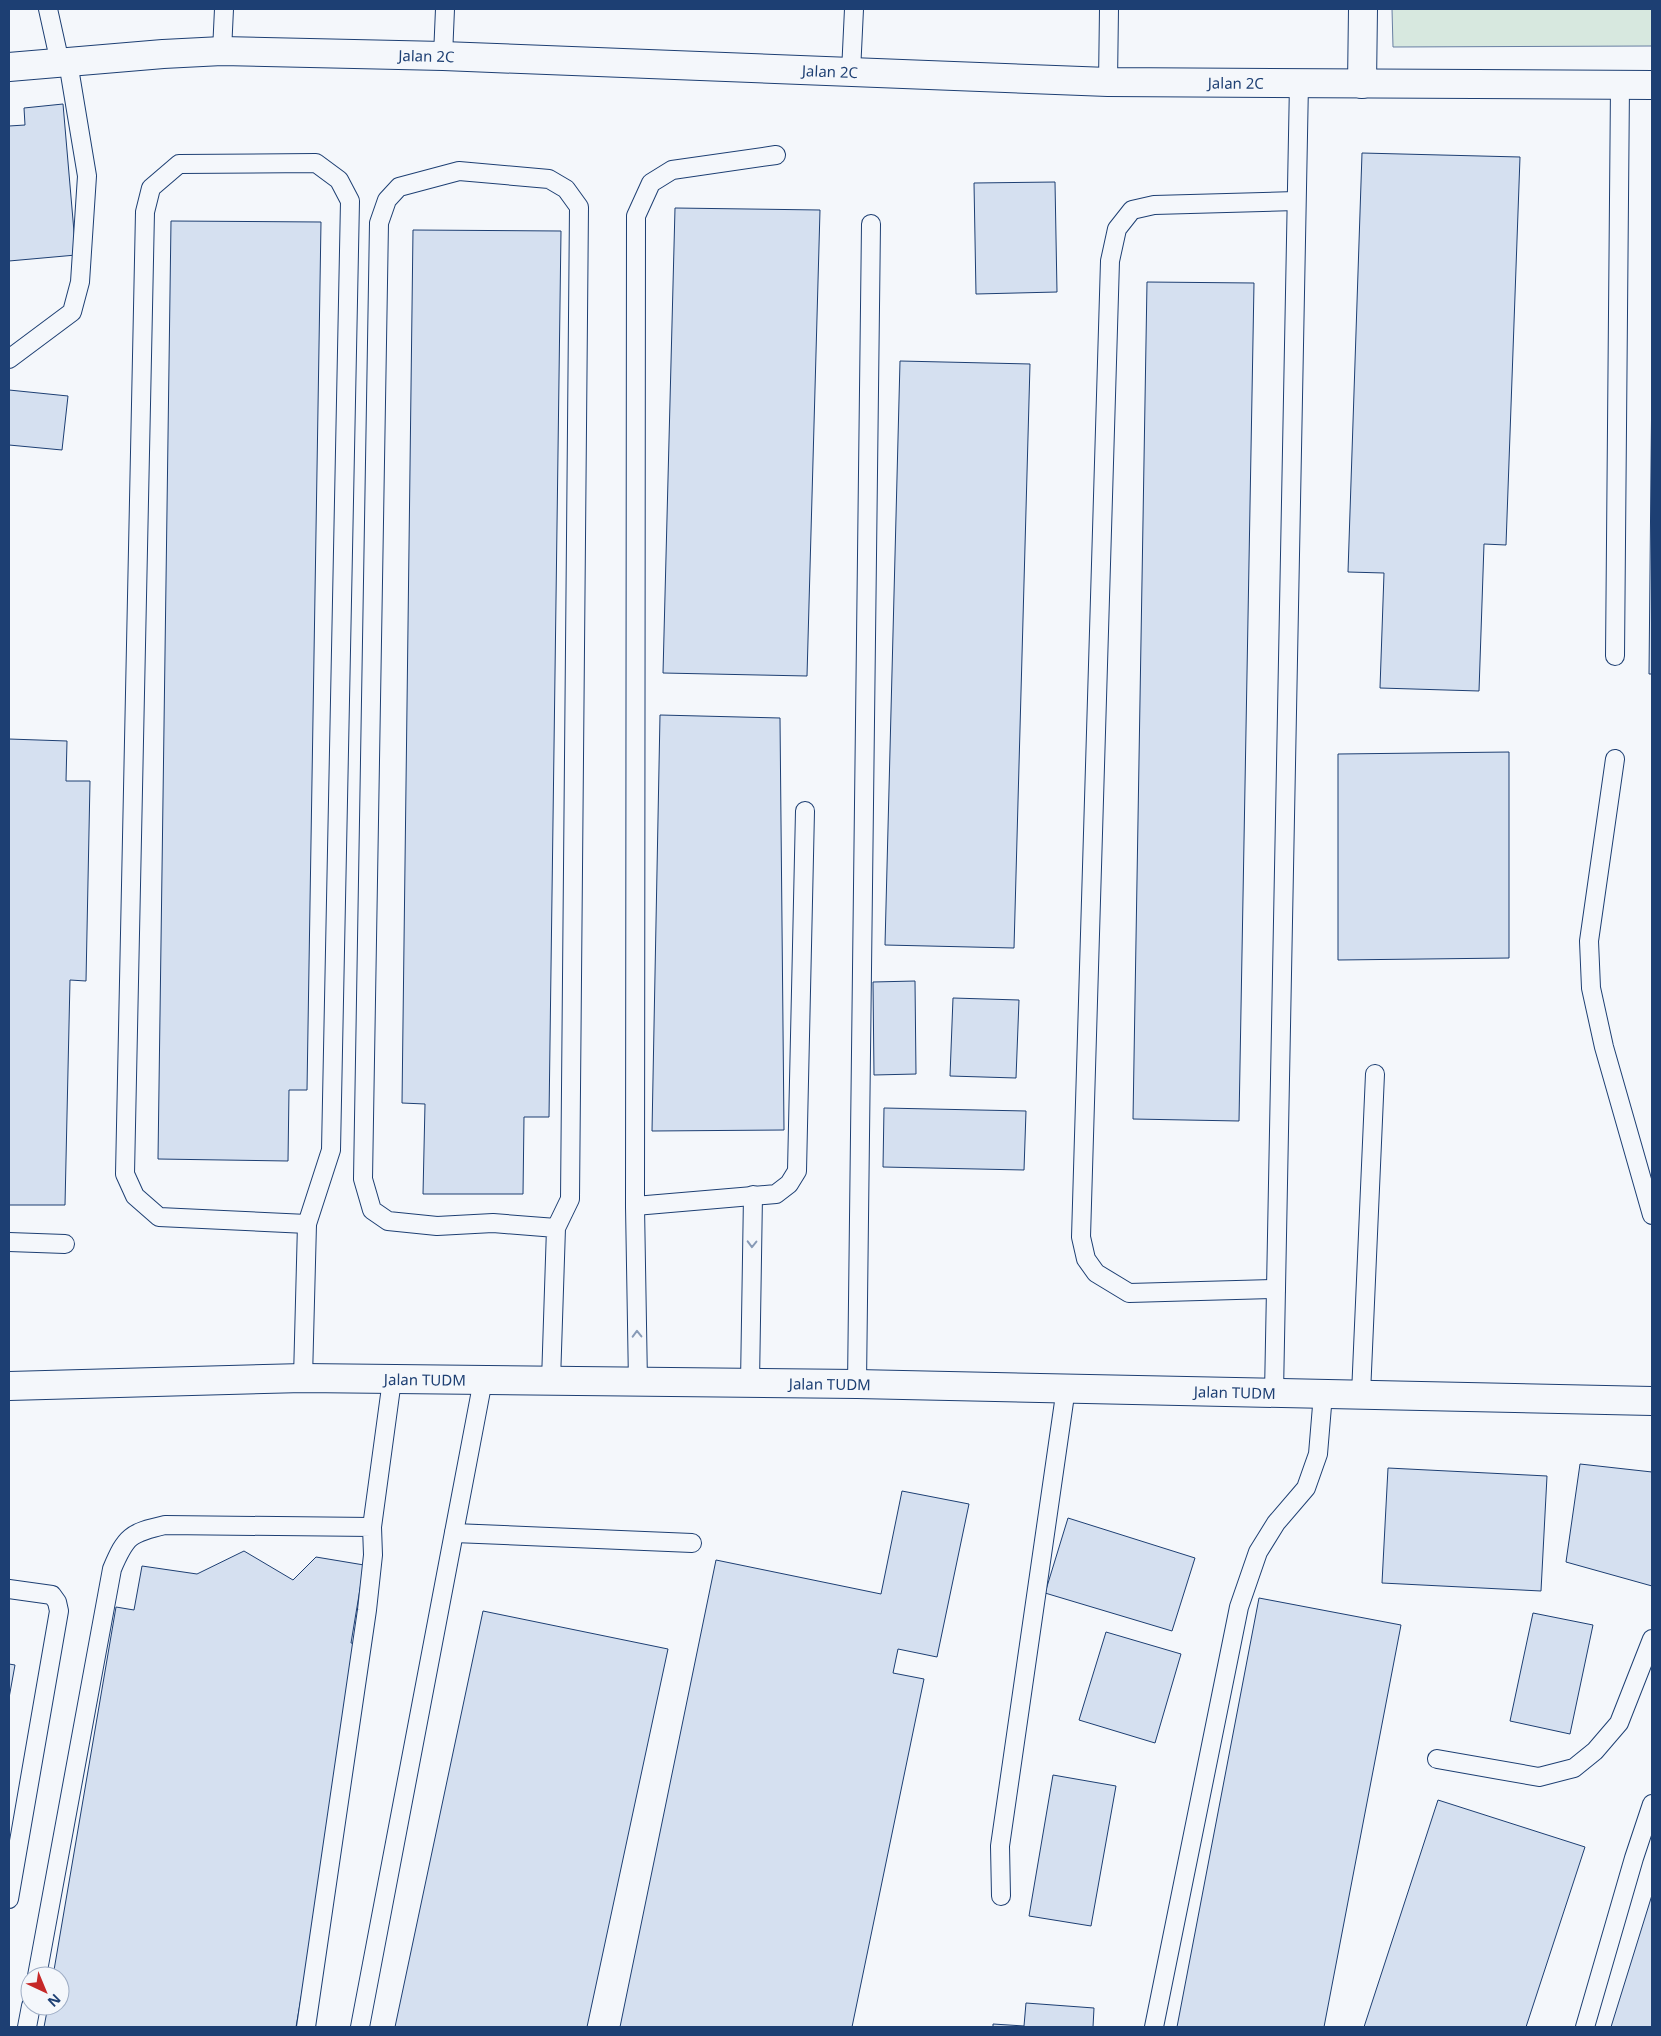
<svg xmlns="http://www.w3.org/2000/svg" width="1661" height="2036" viewBox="0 0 1661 2036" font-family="'Noto Sans',sans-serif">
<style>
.green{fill:#d7e8df;stroke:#687fa3}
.building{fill:#d5e0f0;stroke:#1d3f73}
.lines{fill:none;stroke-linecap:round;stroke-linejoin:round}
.service-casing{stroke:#1d3f73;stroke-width:20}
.minor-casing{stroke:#1d3f73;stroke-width:30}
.service{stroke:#f4f7fb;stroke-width:18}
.minor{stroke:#f4f7fb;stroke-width:28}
.oneway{stroke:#889bb7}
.labels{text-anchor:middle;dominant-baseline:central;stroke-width:4;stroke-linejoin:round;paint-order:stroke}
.street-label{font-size:15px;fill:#1d3f73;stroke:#f4f7fb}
</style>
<rect width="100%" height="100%" fill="#f4f7fb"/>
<!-- green -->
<path class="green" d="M1392,9h260v37l-259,1z"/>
<!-- building -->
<g class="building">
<path d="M63,104l13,151 -67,6v-135l16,-1 -1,-17z"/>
<path d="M1362,153l158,4 -14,388 -22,-1 -5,147 -99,-3 4,-115 -36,-1z"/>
<path d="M1055,182l2,110 -81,2 -2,-111z"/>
<path d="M675,208l145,2 -13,466 -144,-3z"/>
<path d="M171,221l150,1 -14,868h-18l-1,71 -130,-2z"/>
<path d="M413,230l148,1 -12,886h-25l-1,77h-100l2,-90 -23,-1z"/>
<path d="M1147,282l107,1 -15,838 -106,-2z"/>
<path d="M900,361l130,3 -16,584 -129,-3z"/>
<path d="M1652,369v305h-3z"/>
<path d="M9,390l59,6 -6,54 -53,-5z"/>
<path d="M660,715l120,3 4,412 -132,1z"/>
<path d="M9,739l58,2 -1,40h24l-4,200 -16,-1 -5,225h-56z"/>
<path d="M1509,752v206l-171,2v-206z"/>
<path d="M915,981l1,93 -42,1 -1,-93z"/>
<path d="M953,998l66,2 -3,78 -66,-2z"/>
<path d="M884,1108l142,3 -2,59 -141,-3z"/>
<path d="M1580,1464l72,8v114l-86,-24z"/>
<path d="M1388,1468l159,8 -6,115 -159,-8z"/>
<path d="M902,1491l67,13 -32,153 -39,-8 -5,24 31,6 -72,348h-232l96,-467 165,34z"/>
<path d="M1068,1518l127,40 -23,73 -127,-38z"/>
<path d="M244,1551l49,29 23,-23 48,8 -13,78 11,2 -66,382h-252l4,-21h12v-30h-7l63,-369 18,3 8,-44 55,8z"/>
<path d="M1259,1598l142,27 -77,402h-147z"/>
<path d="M483,1611l185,38 -81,378h-192z"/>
<path d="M1533,1613l60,12 -23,109 -60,-13z"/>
<path d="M1106,1632l75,22 -26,89 -76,-23z"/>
<path d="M9,1664l6,1 -6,33z"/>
<path d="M1053,1775l63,11 -25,140 -62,-10z"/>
<path d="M1438,1800l147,47 -59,180h-162z"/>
<path d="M1652,1895v132h-41z"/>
<path d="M1026,2003l68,5 -1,19h-100v-3l31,2z"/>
</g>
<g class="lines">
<!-- service casing -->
<g class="service-casing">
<g id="service">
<path d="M48,9l12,54"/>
<path d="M222,51l2,-42"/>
<path d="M443,56l2,-47"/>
<path d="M851,72l3,-63"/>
<path d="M1108,82l1,-73"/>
<path d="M316,163l23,17 11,21 -19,949 -24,74 -148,-7 -24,-21 -10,-22 20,-962 6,-24 28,-24z"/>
<path d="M9,359l63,-47 8,-30 7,-106 -19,-114"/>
<path d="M1615,656l5,-571"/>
<path d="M1615,759l-26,182 2,47 13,59 48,168"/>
<path d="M635,1206l141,-12 13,-10 8,-13 8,-360"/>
<path d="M9,1242l56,2"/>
<path d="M1276,1289l-147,4 -33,-20 -10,-14 -5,-22 29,-976 7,-32 15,-19 22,-5 142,-4"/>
<path d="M303,1378l4,-154"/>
<path d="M551,1381l5,-153 -63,-5 -56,3 -49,-5 -16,-11 -9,-31 16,-956 8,-23 12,-13 60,-16 90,8 17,10 13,18 -9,992 -14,29"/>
<path d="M638,1383l-3,-177 1,-990 15,-33 21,-13 104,-15"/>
<path d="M750,1383l3,-188"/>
<path d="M857,1384l14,-1160"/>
<path d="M1274,1393l25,-1310"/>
<path d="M1361,1394l14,-320"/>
<path d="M372,1527l20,-147"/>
<path d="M454,1533l238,10"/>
<path d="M9,1589l43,6 5,7 2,9 -50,288"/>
<path d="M1437,1759l102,18 35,-9 21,-17 24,-28 33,-84"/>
<path d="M1001,1896l-1,-50 66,-458"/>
<path d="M37,1976l75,-407c14,-33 18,-36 53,-44l207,2 1,28 -6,55 -61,417"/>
<path d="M27,2027l4,-21"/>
<path d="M360,2027l123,-647"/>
<path d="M1154,2027l85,-420 19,-55 18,-29 30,-35 12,-34 5,-60"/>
<path d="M1585,2027l49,-169 18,-54"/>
</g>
</g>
<!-- minor casing -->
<g class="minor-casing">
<g id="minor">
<path id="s1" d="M9,67l154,-13 59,-3 221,5 665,26 544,3"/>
<path d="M1362,84l1,-75"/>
<path id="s2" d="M9,1386l294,-8 554,6 795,17"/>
</g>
</g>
<!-- service -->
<use href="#service" class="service"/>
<!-- minor -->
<use href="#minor" class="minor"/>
</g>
<!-- one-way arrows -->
<defs><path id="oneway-chevron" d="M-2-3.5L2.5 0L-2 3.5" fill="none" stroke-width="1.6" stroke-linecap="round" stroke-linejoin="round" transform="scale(1.25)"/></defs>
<g class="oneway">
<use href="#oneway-chevron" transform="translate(752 1244) rotate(91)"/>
<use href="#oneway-chevron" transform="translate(637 1334) rotate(-91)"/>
</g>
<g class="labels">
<!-- street labels -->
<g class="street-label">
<text stroke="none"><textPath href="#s1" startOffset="418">Jalan 2C</textPath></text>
<text stroke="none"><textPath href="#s1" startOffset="822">Jalan 2C</textPath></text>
<text stroke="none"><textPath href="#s1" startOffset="1228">Jalan 2C</textPath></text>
<text stroke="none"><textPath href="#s2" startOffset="416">Jalan TUDM</textPath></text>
<text stroke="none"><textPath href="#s2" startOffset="821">Jalan TUDM</textPath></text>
<text stroke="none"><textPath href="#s2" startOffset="1226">Jalan TUDM</textPath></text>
</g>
</g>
<!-- border -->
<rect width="1661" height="2036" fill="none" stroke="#1d3f73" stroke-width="20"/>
<!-- north arrow -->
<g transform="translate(45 1991) rotate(136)"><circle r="24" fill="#f4f7fb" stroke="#9eadc5"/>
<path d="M0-4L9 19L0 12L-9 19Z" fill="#c62828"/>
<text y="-8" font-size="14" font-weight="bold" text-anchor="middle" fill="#1d3f73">N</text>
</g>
</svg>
